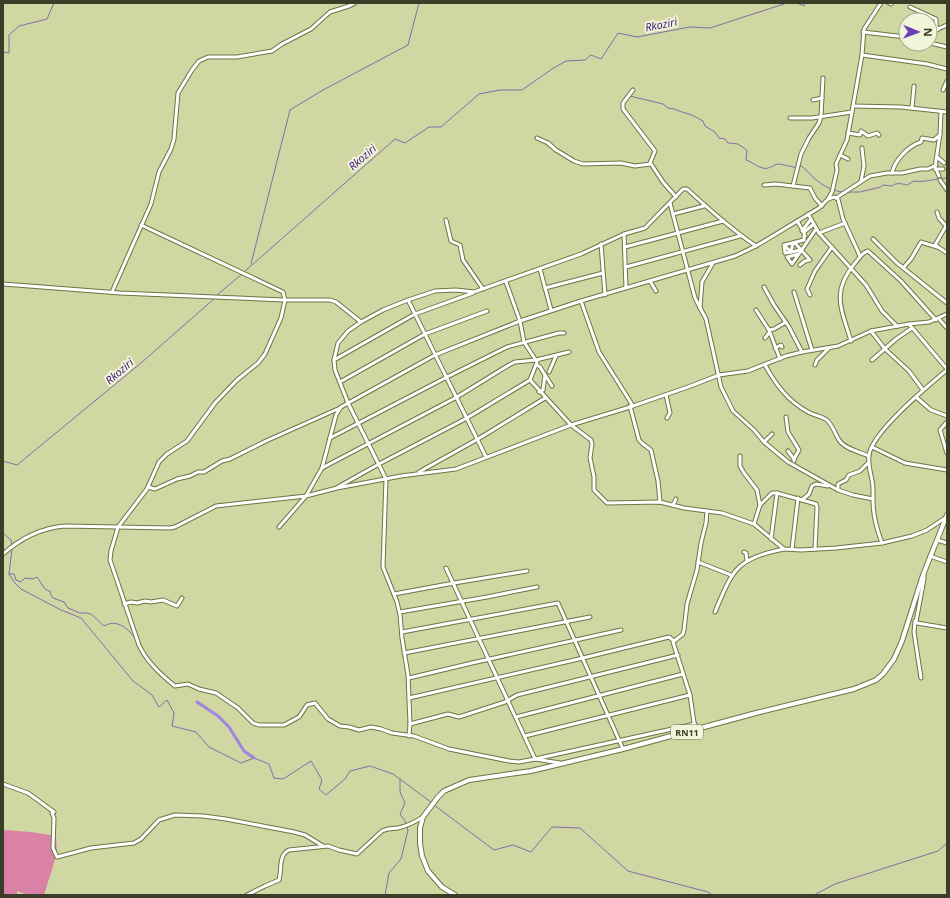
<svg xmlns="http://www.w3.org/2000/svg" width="950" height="898" viewBox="0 0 950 898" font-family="'Noto Sans',sans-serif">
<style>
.green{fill:#d982a5}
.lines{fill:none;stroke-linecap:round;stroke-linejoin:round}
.stream{stroke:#8070a8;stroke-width:1}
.canal{stroke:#9e86e0;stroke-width:3}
.minor-casing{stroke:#6e7443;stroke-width:5}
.major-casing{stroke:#6e7443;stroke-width:6}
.minor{stroke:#fff;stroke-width:3}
.major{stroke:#fff;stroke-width:4}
.labels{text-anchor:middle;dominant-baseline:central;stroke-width:4;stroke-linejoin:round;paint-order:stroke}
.shield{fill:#f1f6db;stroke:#71745d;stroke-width:1}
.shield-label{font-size:9px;font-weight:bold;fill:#3a3d27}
.water-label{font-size:11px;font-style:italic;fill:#41147f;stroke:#f1f6db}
</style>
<rect width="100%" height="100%" fill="#d0d7a2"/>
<!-- green -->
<path class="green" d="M3,830l28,2 25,4 1,17 -13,42h-16l-11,-4v4h-14z"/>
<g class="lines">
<!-- stream -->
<g class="stream">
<path d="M797,3l7,3 1,-3"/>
<path d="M3,52l6,1v-18l10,-9 28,-7 7,-16"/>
<path d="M630,96l33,8 5,4 6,1 8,3 10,3 11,6 2,5 10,6 4,6 6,1 3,4 10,1 9,6 -1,10c7,2 10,7 17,8 5,2 10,-3 15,-4 2,0 17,3 19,4"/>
<path d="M799,167l2,-1 3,2c10,11 22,22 38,24"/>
<path d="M847,192h13l21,-5 2,-2 9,1c4,-4 11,-2 15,-1l7,-4c10,2 22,-3 33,-3"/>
<path d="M251,264l39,-154 33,-20 85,-45 11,-42"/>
<path d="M244,272l151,-133 10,4 24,-16h12l38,-33 21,-4h22l30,-21 14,-8 19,-1 6,-5 10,4 17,-26 19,4 53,-10 20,1 77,-25"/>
<path d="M217,295l25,-21"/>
<path d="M3,461l14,4 124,-102 74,-65"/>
<path d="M3,533l8,7 1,6"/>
<path d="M12,549l-3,25 6,9 6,6 40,21 20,8 52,63 19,14 7,12 8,-7 7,13 -2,13 24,6 13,15 32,16 13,-5 15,6 5,14 9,1 28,-18 11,19 -3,9 7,6 19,-16 5,-8 20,-5 23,8 38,28"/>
<path d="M9,574h5l2,6 5,2 4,-4 8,1 4,-2 8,12 6,3 -1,1 3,5 11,4 4,6 12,5h6l5,1 13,12c12,-7 23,1 30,11"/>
<path d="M434,805l60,45 19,-5 18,7 21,-25 28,1 48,43 80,21 4,3"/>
<path d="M385,895l4,-22 12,-14 7,-29 -3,-9 -5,-7 5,-11 -5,-11v-13"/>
<path d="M814,895l21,-11 103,-33 9,-8"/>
</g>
<!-- canal -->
<path class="canal" d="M197,702l21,14 11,11 15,24 10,7"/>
<!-- minor casing -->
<g class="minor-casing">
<g id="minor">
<path d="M889,3l2,1"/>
<path d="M910,7l26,12v7l2,3"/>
<path d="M863,32l43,5"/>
<path d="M930,35l8,-6 9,-4"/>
<path d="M930,43l17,4"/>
<path d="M862,55l65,9 20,5"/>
<path d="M633,90l-10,13v6l32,42 -5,12"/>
<path d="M943,90l4,-9"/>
<path d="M813,100l9,-2"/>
<path d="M853,106l48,1 46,5"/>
<path d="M912,108l2,-22"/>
<path d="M790,118h22l40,-6"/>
<path d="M848,133l12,2 1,-4 7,5 9,-3 2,2"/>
<path d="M537,138l11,5 8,7 18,11 9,3 38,-1 14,3 16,-2 12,18 13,15"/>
<path d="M840,155l8,4"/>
<path d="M937,157l7,6"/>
<path d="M935,169h8"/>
<path d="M892,173c3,-13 16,-27 29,-31l1,-4 12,2 6,-5"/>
<path d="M939,176l-4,-9 5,-33 1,-22"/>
<path d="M940,180l7,10"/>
<path d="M861,181l3,-15 -2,-18"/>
<path d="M764,185l12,-1 34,4 5,10 7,8"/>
<path d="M793,186l8,-32 8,-16 10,-15 2,-7 2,-38"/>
<path d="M836,198l34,-22 17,-3h15l18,-4h8l8,-4"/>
<path d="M828,199l6,-2 4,2 5,20 17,37"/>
<path d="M670,203l25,95 11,21 2,9 13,59 12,24 21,19 10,12 24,20 50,28 15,5 20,4"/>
<path d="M937,212l2,6 8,9"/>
<path d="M673,214l31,-8"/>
<path d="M808,214l11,19 47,52 16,26 15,15"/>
<path d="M446,220l5,21 9,4 3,15 20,29"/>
<path d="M141,225l142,67 2,8 -4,18 -16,36 -7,9 -21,17 -22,23 -28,38 -20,13 -8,8 -12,27 -29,38 -7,24 -1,9 29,85c7,16 22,30 36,41l13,-2 11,5 17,4 22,15 15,15 6,2h25l15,-8 8,-12 8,-2 13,16 12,7 9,1 10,3 12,-3 10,2 11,4 22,3 35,13 60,12 10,1 16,-3 25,4"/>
<path d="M946,226l-11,19 12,8"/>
<path d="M802,231l9,-12"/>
<path d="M804,232l10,-8"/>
<path d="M819,233l26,-10"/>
<path d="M624,234l2,54"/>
<path d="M873,239l24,24 50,40"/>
<path d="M793,243l-2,9 10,-2"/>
<path d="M795,243l15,17 -5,1 -5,4"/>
<path d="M601,244l4,51"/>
<path d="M784,245l7,7 -6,1 -1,-8 20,-5v-4h1c-1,-5 -5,-10 -8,-15"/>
<path d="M625,247l98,-26"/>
<path d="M799,254l-12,3 5,7 24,-35"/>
<path d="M626,267l114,-31"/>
<path d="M904,267l7,-8 10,-17 16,5"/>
<path d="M540,269l11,41"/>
<path d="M650,281l6,10"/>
<path d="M3,284l117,9 165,7h45l6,2 25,20"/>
<path d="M764,287l10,18 15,22 13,25"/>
<path d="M545,288l58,-15"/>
<path d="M112,292l39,-88 8,-32 12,-23 3,-10 4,-46 14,-23 7,-9 9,-4h29l35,-6 10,-7 29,-15 19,-17 19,-6 6,-3"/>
<path d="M794,292l18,58"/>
<path d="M810,295l-3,-6 8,-18 17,-24"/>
<path d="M408,300l78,157"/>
<path d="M581,301l18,51 34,54"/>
<path d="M700,308l2,-26 11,-19"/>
<path d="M756,310l13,20 11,29"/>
<path d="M939,319l8,9"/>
<path d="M909,324l38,45"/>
<path d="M769,330l5,-1 12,-7"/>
<path d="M871,331l14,18 24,22 14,19"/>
<path d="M765,338l4,-5"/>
<path d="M851,341c-10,-33 -20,-49 4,-78 5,-5 6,-10 13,-12l33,30 35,39"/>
<path d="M775,348l6,-3 1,2"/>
<path d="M334,360l81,-46 58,-21"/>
<path d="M872,360l24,-21 16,-11"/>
<path d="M537,365l3,2 12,19"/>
<path d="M765,365c11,20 23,36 43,47 7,4 15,4 20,9 5,6 7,12 11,19 6,9 21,12 30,16"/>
<path d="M815,365l2,-5 12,-12"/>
<path d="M549,372l7,-16"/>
<path d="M530,380l41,45 20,15 1,4 -2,14 4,19v13l13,13 53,-1 24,6 38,5 32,11 30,25 17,1 35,-2 46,-5 30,-7 15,-6 18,-12"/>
<path d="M340,382l85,-48 62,-23"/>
<path d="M539,392l4,-2 2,-15"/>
<path d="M666,395l4,18 -3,5"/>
<path d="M916,397l15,13 16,6"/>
<path d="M630,406l9,34 4,4 8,6 7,31 2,21"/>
<path d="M786,417l2,15 11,18 -5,9"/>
<path d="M947,422l-7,8 7,23"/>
<path d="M330,438l117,-61 60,-30 52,-14h5"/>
<path d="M764,442l8,-8"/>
<path d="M872,447l33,16 42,7"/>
<path d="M788,451l6,8v2"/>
<path d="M740,456v10l4,7 13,17 3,15"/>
<path d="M322,468l135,-71 52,-32 6,-3 21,-2 33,-8"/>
<path d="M419,472l59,-33 67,-41"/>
<path d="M148,487l7,2 22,-10 13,-3 8,-4h6l18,-11 8,-2 36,-18 74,-33"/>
<path d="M338,487l41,-23 88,-46 63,-38 7,-18 -13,-20 -4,-21 -14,-39"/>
<path d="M838,490v-6l8,-4 3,-5 11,-4 9,-9"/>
<path d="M802,500l7,-6 3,-8 4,-2 12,2"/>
<path d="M673,505l3,-6"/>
<path d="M754,524l6,-19 12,-12h5l39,11 1,3 -2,42"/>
<path d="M279,527l27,-31 31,-8 64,-12 55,-7 115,-44 59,-18 58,-20 31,-12 29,-4 38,-15 16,-4 36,-6 33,-15 38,-7 20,-2 18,-8"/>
<path d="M771,539l6,-46"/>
<path d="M937,540l10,3"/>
<path d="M882,543c-5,-13 -9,-28 -9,-42 0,-4 0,-8 0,-12 0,-11 -6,-23 -4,-34 3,-23 59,-69 78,-85"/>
<path d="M792,549l6,-51"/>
<path d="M744,552l2,1 1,8"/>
<path d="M3,554c18,-16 38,-26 62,-28l105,2 5,-1 41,-21 90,-10 16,-28 14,-53 5,-8 94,-52 85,-34 61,-20 154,-45 21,-10 63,-38 9,-9 4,-7 5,-22 -1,-6 11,-24 15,-85 2,-26 17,-26"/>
<path d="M930,556l17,6"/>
<path d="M698,562l33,13"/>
<path d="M446,568l89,191 160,-35"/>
<path d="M924,575v4l-8,43 1,1 30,5"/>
<path d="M394,594l60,-11 73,-12"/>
<path d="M124,604l7,-2 6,1 8,-2 6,1 12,-2 14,6 5,-8"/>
<path d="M400,612l87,-15 50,-10"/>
<path d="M715,612c18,-43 21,-53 69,-63"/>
<path d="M915,621l-1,11 7,46"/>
<path d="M402,632l156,-29 65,146"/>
<path d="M404,653l186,-36"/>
<path d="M409,678l63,-15 149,-33"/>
<path d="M690,695l-17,-53 10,-8 1,-4 3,-26 10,-34 4,-27 5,-20 1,-12"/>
<path d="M409,698l174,-40 86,-21 5,4"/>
<path d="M516,717l167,-43"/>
<path d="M410,724l38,-10 11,3 46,-15 12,-7 161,-40"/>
<path d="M409,736l1,-12 -2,-49 -6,-37 -2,-23 -3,-13 -14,-35 3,-88 -38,-76 -13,-33 -1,-10 4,-17 10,-12 13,-9 22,-12 25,-10 27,-9 21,-1 18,2 107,-38 43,-20 21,-6 38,-39h4c22,20 44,40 69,57"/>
<path d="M525,736l165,-41 5,35"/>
<path d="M3,784l25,9 26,19 -2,1 2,5 -1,30 4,9 34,-9 43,-5 7,-4 18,-19 16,-5 28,1 23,3 68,13 11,3 18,11"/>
<path d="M247,895l18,-9 14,-6c3,-10 -1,-25 10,-30l39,-4 11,4 18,4 25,-23c6,-3 11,-2 16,-3 9,-2 17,-6 25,-11"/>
</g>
</g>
<!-- major casing -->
<g class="major-casing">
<path id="major" d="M455,895l-13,-8 -14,-16 -6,-15 -2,-13v-15l3,-11 15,-20 6,-6 25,-11 62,-9 92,-22 133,-36 98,-24 22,-9 7,-6 11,-15 8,-18 21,-66 24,-60"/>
</g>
<!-- minor -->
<use href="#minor" class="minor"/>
<!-- major -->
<use href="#major" class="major"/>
</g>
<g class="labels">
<!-- shield labels -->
<rect class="shield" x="671" y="725" width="32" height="14" rx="3"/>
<g class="shield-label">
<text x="687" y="732">RN11</text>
</g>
<!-- water labels -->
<g class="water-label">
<text transform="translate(661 24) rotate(-11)">Rkoziri</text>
<text transform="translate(362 157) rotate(-41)">Rkoziri</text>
<text transform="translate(119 371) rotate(-40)">Rkoziri</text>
</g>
</g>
<!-- border -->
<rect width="950" height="898" fill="none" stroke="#3a3d27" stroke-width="8"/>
<!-- north arrow -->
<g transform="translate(918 32) rotate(91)"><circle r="19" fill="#f1f6db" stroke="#a8ac93"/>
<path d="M0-3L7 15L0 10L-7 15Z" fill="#6a41b9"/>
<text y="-6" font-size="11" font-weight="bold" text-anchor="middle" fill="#3a3d27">N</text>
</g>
</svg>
